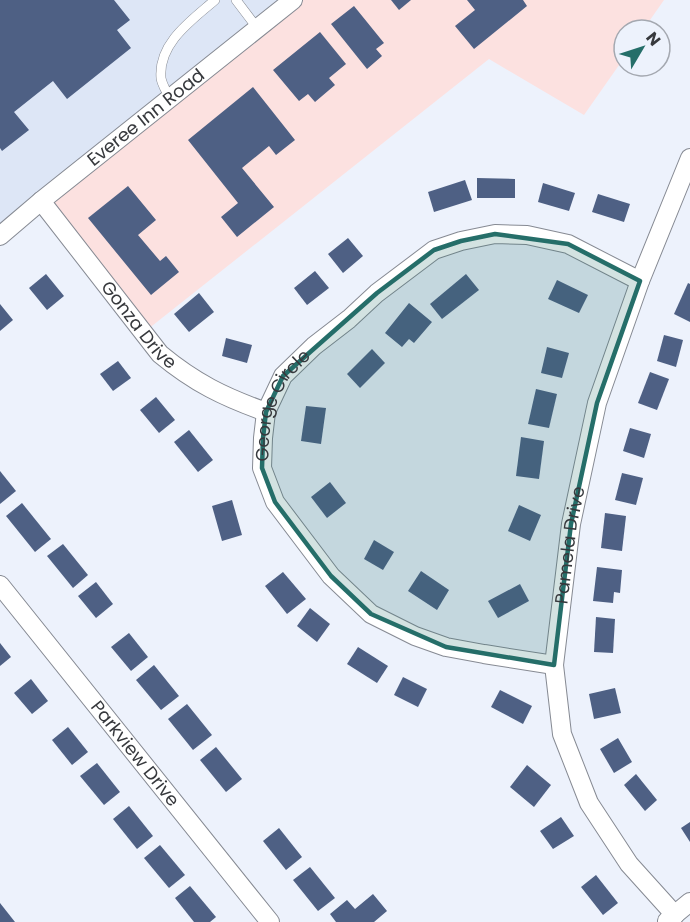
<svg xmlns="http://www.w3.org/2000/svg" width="690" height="922" viewBox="0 0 690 922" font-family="Poppins,sans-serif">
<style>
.commercial{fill:#fce1e0}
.built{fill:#dde6f6}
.building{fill:#4e6084}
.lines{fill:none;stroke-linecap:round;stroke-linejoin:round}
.service-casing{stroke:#868a93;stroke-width:10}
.minor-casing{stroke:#868a93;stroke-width:20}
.service{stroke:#fff;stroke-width:9}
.minor{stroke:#fff;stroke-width:18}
.marked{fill:#256e69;fill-opacity:0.2;stroke:#256e69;stroke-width:4.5;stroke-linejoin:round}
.labels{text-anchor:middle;stroke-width:6;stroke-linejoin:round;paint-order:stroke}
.street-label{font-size:18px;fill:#37393d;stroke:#edf2fc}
</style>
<rect width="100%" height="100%" fill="#edf2fc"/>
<polygon class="commercial" points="289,0 664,0 643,30 624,30 624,58 584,115 489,59 138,337 34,206"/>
<polygon class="built" points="0,0 279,0 0,233"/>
<g class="building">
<polygon points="0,0 114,0 130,20 117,30 131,48 67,99 53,81 14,112 29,130 2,151 0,148"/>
<polygon points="391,0 411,0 399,10"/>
<polygon points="467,0 523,0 527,6 474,49 455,26 475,10"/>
<polygon points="354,6 384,43 376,49 382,56 367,69 331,24"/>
<polygon points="320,32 346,64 329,78 335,85 315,102 308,94 299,101 273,70"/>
<polygon points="253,87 295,140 276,155 269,146 242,168 274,207 237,237 221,217 238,203 188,140"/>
<polygon points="477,178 515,179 515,198 477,198"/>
<polygon points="465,180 472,200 434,212 428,192"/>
<polygon points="543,183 575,193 569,211 538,202"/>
<polygon points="128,186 156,220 138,235 160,261 166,256 179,272 151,295 88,218"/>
<polygon points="598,194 630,204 624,222 592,212"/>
<polygon points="348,238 363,256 343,273 328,254"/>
<polygon points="315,271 329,288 307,305 294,288"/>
<polygon points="46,274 64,296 47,310 29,288"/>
<polygon points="466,274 479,290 442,319 430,304"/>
<polygon points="557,280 588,295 579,313 548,299"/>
<polygon points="688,283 690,284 690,322 674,314"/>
<polygon points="199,293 214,312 189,332 174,314"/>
<polygon points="409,303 432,322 414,343 409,339 402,347 385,333"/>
<polygon points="0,304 13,320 0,331"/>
<polygon points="664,335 683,340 676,367 657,361"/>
<polygon points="226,338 252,345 247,363 222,356"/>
<polygon points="547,347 569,353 562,378 541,373"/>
<polygon points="372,349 385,363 360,388 347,374"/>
<polygon points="118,361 131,378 113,391 100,374"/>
<polygon points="650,372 669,379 657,410 638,403"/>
<polygon points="536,389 557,394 549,428 528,424"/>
<polygon points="156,397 175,420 159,433 140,410"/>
<polygon points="306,406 326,408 321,444 301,441"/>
<polygon points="630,428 651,434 644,458 623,451"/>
<polygon points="189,430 213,460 198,472 174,442"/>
<polygon points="521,437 544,441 539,479 516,476"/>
<polygon points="0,471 16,491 0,504"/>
<polygon points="622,473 643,478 636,505 615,500"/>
<polygon points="330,482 346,503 327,518 311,497"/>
<polygon points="232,500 242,535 222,541 212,506"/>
<polygon points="22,503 51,539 35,552 6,516"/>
<polygon points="519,505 541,515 530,541 508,531"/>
<polygon points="605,513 626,516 622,551 601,548"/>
<polygon points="374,540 394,552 383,570 364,559"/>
<polygon points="63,544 88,575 73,588 47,556"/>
<polygon points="597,567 622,570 620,593 614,592 613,603 593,601"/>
<polygon points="421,571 449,590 437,610 408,591"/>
<polygon points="283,572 306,599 287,614 265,586"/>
<polygon points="96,582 113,604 96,618 78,596"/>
<polygon points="520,584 529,601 498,618 488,601"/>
<polygon points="310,608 330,624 317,642 297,626"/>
<polygon points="596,617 615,619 613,653 594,652"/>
<polygon points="129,633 148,657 131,671 111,647"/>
<polygon points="0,643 11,657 0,666"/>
<polygon points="358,647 388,666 377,683 347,664"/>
<polygon points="154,665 179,696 161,710 136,680"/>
<polygon points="403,677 427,689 418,707 394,695"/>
<polygon points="31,679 48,701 32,714 14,693"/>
<polygon points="615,688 621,713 594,719 589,694"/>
<polygon points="500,690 532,706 523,724 491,707"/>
<polygon points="187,704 212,735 193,750 168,719"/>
<polygon points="68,727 88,752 72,765 52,740"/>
<polygon points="618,738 632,762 614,773 600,749"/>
<polygon points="216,747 242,779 226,792 200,760"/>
<polygon points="97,763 120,792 104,805 80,776"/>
<polygon points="527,765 551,785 534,807 510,787"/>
<polygon points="636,774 657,800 645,811 624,785"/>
<polygon points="129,806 153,836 137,849 113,819"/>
<polygon points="561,817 574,836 553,849 540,831"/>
<polygon points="690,822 690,842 681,828"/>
<polygon points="279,828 302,857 286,870 263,841"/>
<polygon points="160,845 185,875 169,888 144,858"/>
<polygon points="310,867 335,898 318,911 293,880"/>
<polygon points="596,875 618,903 603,915 581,887"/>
<polygon points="190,886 216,917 210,922 194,922 175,898"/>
<polygon points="373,894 387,911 374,922 336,922 330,914 347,900 355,909"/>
<polygon points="0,903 15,922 0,922"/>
</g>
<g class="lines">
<g class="service-casing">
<g id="service">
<polyline points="236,0 258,29"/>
<path d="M170,99C167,92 162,85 161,78C158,43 192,20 215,0"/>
</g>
</g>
<g class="minor-casing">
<g id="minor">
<path id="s1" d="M41,201L160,354C195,383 224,397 266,412"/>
<path id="s2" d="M0,236L41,201L293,0"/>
<path id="s3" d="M0,585L270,922"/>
<path id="s4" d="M554,665L484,654L446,647L415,636L371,614L331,576L275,502L262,468L263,438L266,412L283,376L314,346L349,319L377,293L434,250L461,241L495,234L527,235L568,244L640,281"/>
<path id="s5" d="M675,915L629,864L589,803L562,734L554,665L571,524L597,403L640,281L690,158"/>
<polyline points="667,921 690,902"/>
</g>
</g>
<use href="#service" class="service"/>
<use href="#minor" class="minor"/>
</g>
<path class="marked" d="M495,234L568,244L640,281L597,403L571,524L554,665L446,647L371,614L331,576L275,502L262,468L263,438L266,412L283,376L377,293L434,250L461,241Z"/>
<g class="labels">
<g class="street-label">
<text dy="6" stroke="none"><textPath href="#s2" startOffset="188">Everee Inn Road</textPath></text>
<text dy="6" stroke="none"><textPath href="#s1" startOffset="158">Gonza Drive</textPath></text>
<text dy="6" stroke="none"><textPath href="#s4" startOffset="444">George Circle</textPath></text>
<text dy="6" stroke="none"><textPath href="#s5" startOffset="406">Pamela Drive</textPath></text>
<text dy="6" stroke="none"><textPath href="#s3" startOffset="216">Parkview Drive</textPath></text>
</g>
</g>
<g transform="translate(642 48) rotate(51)"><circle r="28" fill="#edf2fc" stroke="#a4a8b0" stroke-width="1.5"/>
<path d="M0-4.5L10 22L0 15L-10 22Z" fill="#256e69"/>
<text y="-9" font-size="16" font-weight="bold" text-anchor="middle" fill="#37393d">N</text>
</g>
</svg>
